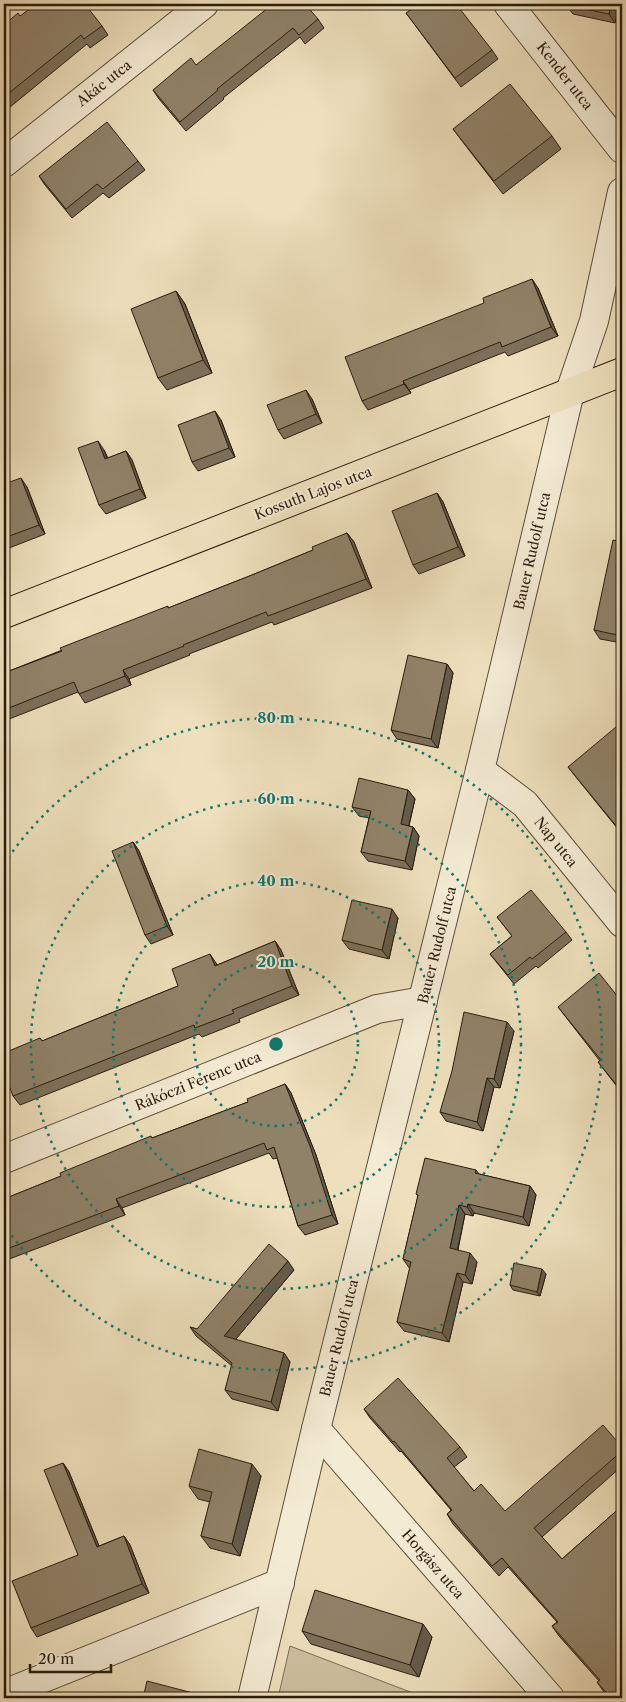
<svg xmlns="http://www.w3.org/2000/svg" width="626" height="1702" viewBox="0 0 626 1702" font-family="'Libre Caslon Text',serif">
<style>
.green{fill:#cdbf9f;stroke:#7c6e56}
.lines{fill:none;stroke-linecap:round;stroke-linejoin:round}
.minor-casing{stroke:#5b4d39;stroke-width:30}
.major-casing{stroke:#2a1c0d;stroke-width:30}
.minor{stroke:#f4ebd4;stroke-width:28}
.major{stroke:#eee0bd;stroke-width:28}
.wall{fill:#7c705a;stroke:#2a1c0d}
.shaded-wall{fill:#655b4a;stroke:#2a1c0d}
.building{fill:#908269;stroke:#2a1c0d}
.ring{fill:none;stroke:#0f766e;stroke-width:2.5;stroke-dasharray:2.5 5}
.labels{text-anchor:middle;stroke-width:4;stroke-linejoin:round;paint-order:stroke}
.street-label{font-size:14px;fill:#2a1c0d;stroke:#f4ebd4}
.centre{fill:#0f766e;stroke:#f4ebd4;stroke-width:2.5}
.ring-label{font-size:15px;text-anchor:middle;font-weight:bold;fill:#0f766e;stroke:#f4ebd4;stroke-width:4;stroke-linejoin:round;paint-order:stroke}
</style>
<rect width="100%" height="100%" fill="#eee0bd"/>
<filter id="stains"><feTurbulence type="fractalNoise" baseFrequency=".004" numOctaves="4"/><feColorMatrix values="0 0 0 0 .2 0 0 0 0 .09 0 0 0 0 .02 0 0 0 .5 -.17"/></filter>
<radialGradient id="worn" r=".72"><stop offset=".6" stop-color="#630" stop-opacity="0"/><stop offset="1" stop-color="#630" stop-opacity=".3"/></radialGradient>
<polygon class="green" points="290,1646 426,1698 278,1698"/>
<g class="lines">
<g class="minor-casing">
<g id="minor">
<polyline points="508,4 622,149"/>
<polyline points="4,163 204,4"/>
<polyline points="480,770 525,804 622,923"/>
<polyline points="4,1159 377,1009 423,1001"/>
<polyline points="316,1429 550,1698"/>
<polyline points="4,1694 280,1583"/>
<polyline points="252,1698 316,1429 480,770 570,392 594,321 622,192"/>
</g>
</g>
<g class="major-casing">
<polyline id="major" points="4,614 622,372"/>
</g>
<use href="#minor" class="minor"/>
<use href="#major" class="major"/>
</g>
<g class="wall">
<polygon points="566,4 619,4 615,23 573,14 566,5"/>
<polygon points="406,13 492,50 498,59 461,87"/>
<polygon points="20,16 102,26 108,35 90,48 87,44 4,112 4,25"/>
<polygon points="318,19 324,28 305,44 300,37 223,98 224,99 186,131 159,99 153,90 196,65"/>
<polygon points="453,129 552,136 561,149 503,194 462,141"/>
<polygon points="138,161 145,170 109,198 103,193 72,218 45,185 39,176"/>
<polygon points="538,288 558,336 508,356 505,352 409,390 411,393 368,410 362,401"/>
<polygon points="176,291 185,304 212,373 167,390 158,378"/>
<polygon points="312,399 322,423 284,439 278,430"/>
<polygon points="221,420 235,457 198,471 192,462"/>
<polygon points="104,450 108,458 126,451 132,460 146,498 106,514 99,505"/>
<polygon points="4,484 27,487 45,534 4,550"/>
<polygon points="437,493 443,502 465,556 419,574 413,565"/>
<polygon points="347,533 354,542 372,588 274,625 272,622 189,654 190,655 129,679 131,685 85,703 78,692 4,721 4,673 252,575 313,550"/>
<polygon points="622,542 622,643 600,639 594,630"/>
<polygon points="447,664 453,673 438,748 397,739 391,730"/>
<polygon points="622,735 622,834 575,776 568,767"/>
<polygon points="408,790 415,799 409,826 413,827 419,836 412,870 368,861 361,852 369,818 359,816 352,807"/>
<polygon points="133,842 139,851 173,935 151,944 145,935"/>
<polygon points="497,917 566,932 572,940 538,968 536,966 514,984 490,954 512,936"/>
<polygon points="398,918 389,959 349,949 342,940"/>
<polygon points="275,941 281,950 299,995 239,1019 240,1022 202,1037 199,1034 20,1105 13,1096 40,1038 42,1041 178,986 216,963 217,965"/>
<polygon points="622,1002 622,1093 598,1062 600,1061 558,1007"/>
<polygon points="514,1031 500,1088 494,1087 483,1131 446,1121 440,1112"/>
<polygon points="285,1084 291,1093 316,1155 338,1224 305,1235 298,1226 277,1158 273,1159 269,1153 122,1208 125,1215 4,1261 4,1199 61,1176 152,1138 248,1102"/>
<polygon points="476,1170 479,1174 530,1186 536,1195 529,1226 474,1213 473,1216 465,1214 458,1250 477,1262 472,1284 463,1282 449,1342 404,1331 397,1322 410,1269 403,1259 418,1196 416,1194"/>
<polygon points="294,1270 235,1340 284,1353 290,1362 278,1411 232,1399 225,1390 232,1366 196,1336 190,1327 197,1329"/>
<polygon points="546,1274 540,1296 513,1290 510,1285"/>
<polygon points="364,1409 460,1447 467,1457 454,1467 474,1491 505,1511 622,1447 622,1466 542,1537 562,1559 622,1506 622,1698 610,1698 604,1692 597,1682 599,1681 559,1636 552,1626 557,1622 508,1567 499,1576 453,1524 447,1514 451,1510 401,1451 400,1452 370,1418"/>
<polygon points="63,1463 69,1472 99,1546 124,1536 130,1545 149,1593 37,1637 31,1628 78,1555"/>
<polygon points="261,1476 240,1556 210,1548 201,1536 210,1502 198,1499 189,1486"/>
<polygon points="302,1631 432,1637 419,1677 311,1644"/>
</g>
<g class="shaded-wall">
<polygon points="611,4 619,4 615,23 609,14"/>
<polygon points="532,279 538,288 558,336 551,327"/>
<polygon points="176,291 185,304 212,373 203,360"/>
<polygon points="403,381 411,393 404,384"/>
<polygon points="306,390 312,399 322,423 316,414"/>
<polygon points="215,411 221,420 235,457 229,448"/>
<polygon points="98,441 104,450 111,468 105,459"/>
<polygon points="126,451 132,460 146,498 140,489"/>
<polygon points="21,478 27,487 45,534 39,525"/>
<polygon points="437,493 443,502 465,556 458,547"/>
<polygon points="347,533 354,542 372,588 366,579"/>
<polygon points="447,664 453,673 438,748 431,739"/>
<polygon points="123,670 129,679 131,685 125,676"/>
<polygon points="408,790 415,799 407,833 401,824"/>
<polygon points="413,827 419,836 412,870 405,861"/>
<polygon points="133,842 139,851 173,935 167,926"/>
<polygon points="392,909 398,918 389,959 382,950"/>
<polygon points="275,941 281,950 299,995 292,986"/>
<polygon points="210,954 216,963 221,975 215,966"/>
<polygon points="507,1022 514,1031 500,1088 494,1079"/>
<polygon points="487,1078 494,1087 483,1131 477,1122"/>
<polygon points="285,1084 291,1093 316,1155 338,1224 332,1215"/>
<polygon points="530,1186 536,1195 529,1226 523,1217"/>
<polygon points="116,1199 122,1208 125,1215 119,1206"/>
<polygon points="468,1204 474,1213 473,1216 467,1207"/>
<polygon points="459,1205 465,1214 456,1257 450,1248"/>
<polygon points="470,1253 477,1262 472,1284 465,1275"/>
<polygon points="288,1261 294,1270 230,1346 224,1336"/>
<polygon points="542,1269 546,1274 540,1296 537,1292"/>
<polygon points="457,1273 463,1282 449,1342 442,1333"/>
<polygon points="284,1353 290,1362 278,1411 271,1402"/>
<polygon points="63,1463 69,1472 103,1556 97,1547"/>
<polygon points="252,1464 261,1476 240,1556 232,1544"/>
<polygon points="124,1536 130,1545 149,1593 142,1584"/>
<polygon points="423,1624 432,1637 419,1677 410,1665"/>
<polygon points="193,1693 197,1698 192,1698"/>
</g>
<g class="building">
<polygon points="36,4 85,4 102,26 84,39 81,35 4,97 4,25 18,13 20,16"/>
<polygon points="273,4 305,4 318,19 299,35 293,28 217,89 218,90 180,122 153,90 191,58 196,65"/>
<polygon points="419,4 456,4 492,50 455,78 406,13"/>
<polygon points="566,4 611,4 609,14 566,5"/>
<polygon points="510,84 552,136 494,181 453,129"/>
<polygon points="107,122 138,161 103,189 97,184 66,209 39,176"/>
<polygon points="532,279 551,327 502,347 500,342 403,381 404,384 362,401 345,357 484,303 483,298"/>
<polygon points="176,291 203,360 158,378 131,309"/>
<polygon points="306,390 316,414 278,430 267,405"/>
<polygon points="215,411 229,448 192,462 178,425"/>
<polygon points="98,441 105,459 126,451 140,489 99,505 78,448"/>
<polygon points="21,478 39,525 4,538 4,484"/>
<polygon points="437,493 458,547 413,565 392,511"/>
<polygon points="347,533 366,579 268,616 266,612 183,645 184,646 123,670 125,676 79,694 74,682 4,710 4,673 62,651 60,648 168,606 168,608 252,575 313,550 312,547"/>
<polygon points="613,540 622,542 622,636 594,630"/>
<polygon points="408,655 447,664 431,739 391,730"/>
<polygon points="616,727 622,735 622,833 568,767"/>
<polygon points="359,778 408,790 401,824 413,827 405,861 361,852 371,811 352,807"/>
<polygon points="133,842 167,926 145,935 112,851"/>
<polygon points="531,890 566,932 532,959 530,957 508,975 490,954 512,936 497,917"/>
<polygon points="352,900 392,909 382,950 342,940"/>
<polygon points="275,941 292,986 232,1010 234,1013 195,1028 194,1025 13,1096 4,1072 4,1053 40,1038 42,1041 178,986 172,969 210,954 215,966"/>
<polygon points="599,973 622,1002 622,1087 620,1089 598,1062 601,1060 558,1007"/>
<polygon points="464,1012 507,1022 494,1079 487,1078 477,1122 440,1112 452,1071"/>
<polygon points="285,1084 310,1146 332,1215 298,1226 274,1147 267,1150 264,1143 116,1199 119,1206 4,1250 4,1199 61,1176 60,1173 151,1136 152,1138 248,1102 247,1099"/>
<polygon points="425,1158 476,1170 475,1173 530,1186 523,1217 468,1204 467,1207 459,1205 450,1248 470,1253 465,1275 457,1273 442,1333 397,1322 411,1262 403,1259 418,1195 416,1194"/>
<polygon points="269,1244 288,1261 224,1336 284,1353 271,1402 225,1390 232,1363 190,1327 197,1329"/>
<polygon points="514,1263 542,1269 537,1292 510,1285"/>
<polygon points="398,1378 460,1447 447,1458 474,1491 481,1484 505,1511 603,1425 622,1447 622,1451 534,1528 562,1559 622,1506 622,1541 621,1542 622,1543 622,1698 611,1698 597,1682 600,1680 552,1626 558,1622 502,1558 492,1566 447,1514 452,1510 394,1441 393,1442 364,1409"/>
<polygon points="199,1449 252,1464 232,1544 201,1536 212,1492 189,1486"/>
<polygon points="63,1463 97,1547 124,1536 142,1584 31,1628 12,1581 78,1555 44,1470"/>
<polygon points="315,1590 423,1624 410,1665 302,1631"/>
<polygon points="147,1681 193,1693 192,1698 143,1698"/>
</g>
<g class="ring">
<circle cx="276" cy="1044" r="82"/>
<circle cx="276" cy="1044" r="163"/>
<circle cx="276" cy="1044" r="245"/>
<path d="M4 864A326 326 0 1 1 4 1224"/>
</g>
<g class="labels">
<g class="street-label">
<text transform="translate(565 76) rotate(52)" y="5">Kender utca</text>
<text transform="translate(104 83) rotate(-38)" y="5">Akác utca</text>
<text transform="translate(313 493) rotate(-21)" y="5">Kossuth Lajos utca</text>
<text transform="translate(532 551) rotate(-77)" y="5">Bauer Rudolf utca</text>
<text transform="translate(556 842) rotate(51)" y="5">Nap utca</text>
<text transform="translate(437 945) rotate(-76)" y="5">Bauer Rudolf utca</text>
<text transform="translate(198 1081) rotate(-22)" y="5">Rákóczi Ferenc utca</text>
<text transform="translate(339 1338) rotate(-76)" y="5">Bauer Rudolf utca</text>
<text transform="translate(433 1564) rotate(49)" y="5">Horgász utca</text>
</g>
</g>
<circle cx="276" cy="1044" r="8" class="centre"/>
<g class="ring-label">
<text x="276" y="723">80 m</text>
<text x="276" y="804">60 m</text>
<text x="276" y="886">40 m</text>
<text x="276" y="967">20 m</text>
</g>
<rect width="626" height="1702" fill="none" stroke="#eee0bd" stroke-width="20"/>
<rect x="5" y="5" width="616" height="1692" fill="none" stroke="#2a1c0d" stroke-width="2.5"/>
<rect x="10" y="10" width="606" height="1682" fill="none" stroke="#2a1c0d"/>
<path d="M30 1664v8h81v-8" fill="none" stroke="#2a1c0d" stroke-width="2.5"/>
<text x="38" y="1664" font-size="15" fill="#2a1c0d" stroke="#f4ebd4" stroke-width="4" paint-order="stroke">20 m</text>
<rect width="100%" height="100%" filter="url(#stains)"/>
<rect width="100%" height="100%" fill="url(#worn)"/>
</svg>
